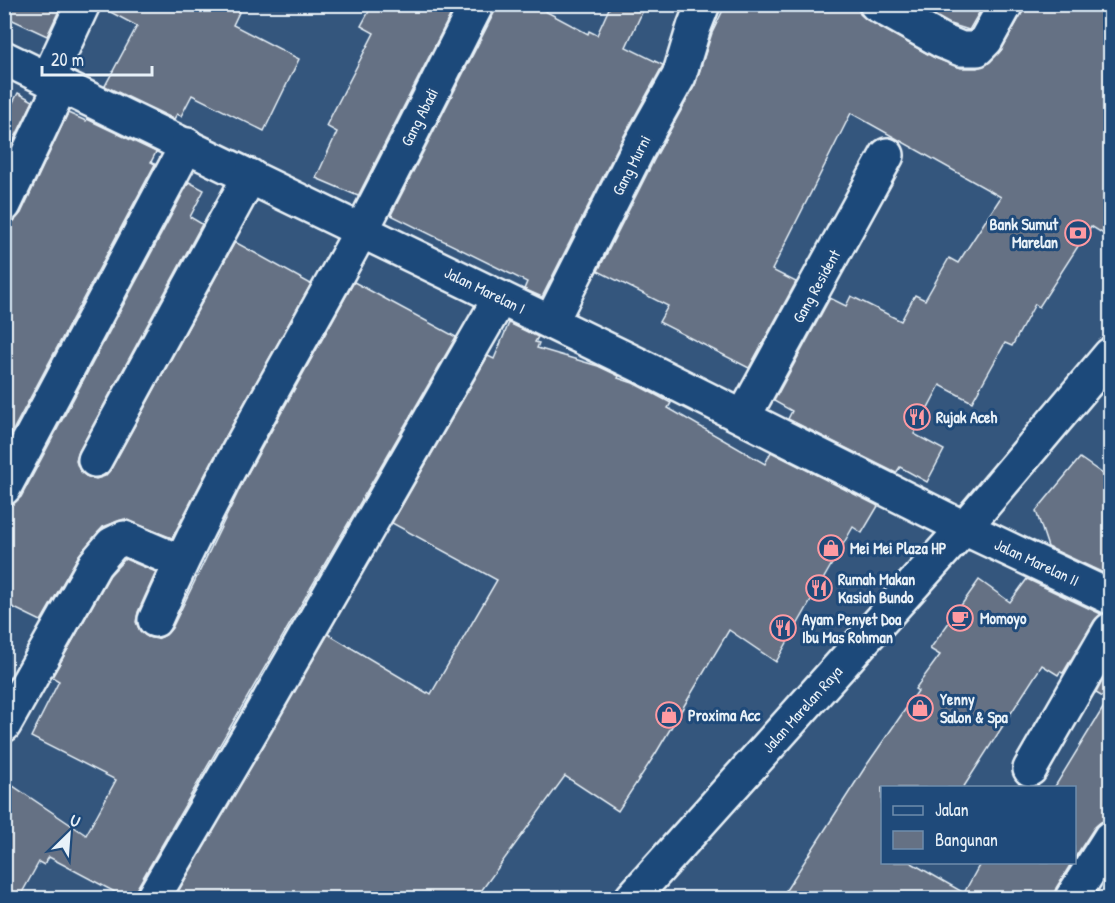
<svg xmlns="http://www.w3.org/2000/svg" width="1115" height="903" viewBox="0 0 1115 903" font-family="'Patrick Hand',sans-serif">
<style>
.building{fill:#657184;stroke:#e8f1f8;stroke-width:1.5}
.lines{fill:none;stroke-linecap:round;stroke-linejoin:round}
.minor-casing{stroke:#e8f1f8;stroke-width:38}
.primary-casing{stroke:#e8f1f8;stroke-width:38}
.minor{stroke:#1f4a7a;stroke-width:33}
.primary{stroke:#1f4a7a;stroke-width:33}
.labels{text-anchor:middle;stroke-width:6;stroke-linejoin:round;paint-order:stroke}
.street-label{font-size:16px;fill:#e8f1f8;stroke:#1f4a7a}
.poi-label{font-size:16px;font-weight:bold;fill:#e8f1f8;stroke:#1f4a7a;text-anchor:start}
</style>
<rect width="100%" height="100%" fill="#34567d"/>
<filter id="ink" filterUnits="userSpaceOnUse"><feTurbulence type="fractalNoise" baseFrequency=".0167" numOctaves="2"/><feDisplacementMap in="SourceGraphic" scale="12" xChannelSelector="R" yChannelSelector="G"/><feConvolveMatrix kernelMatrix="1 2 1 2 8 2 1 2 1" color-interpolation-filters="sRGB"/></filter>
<g filter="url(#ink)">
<g class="building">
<polygon points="4,4 62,4 47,36 4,16"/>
<polygon points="101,4 243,4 233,25 299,59 264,131 192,95 181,116 177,114 174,119 105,86 137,26 101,7"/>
<polygon points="373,4 456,4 358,196 316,178 337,132 326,126 374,33 361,26"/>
<polygon points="495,4 532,4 588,34 589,31 597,35 611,4 646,4 626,47 663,65 620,143 542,297 524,289 527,282 391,215 494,13"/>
<polygon points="726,4 857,4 860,14 867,20 933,57 961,68 977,68 990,62 1002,49 1022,13 1025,4 1110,4 1110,238 1091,226 1039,307 1035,304 1012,346 1005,343 972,402 940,385 914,434 944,450 927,482 900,467 896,473 788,419 792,411 774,401 830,298 846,306 851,296 901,321 915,295 925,300 949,258 958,263 1001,197 851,113 772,270 796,282 749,368 659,322 668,306 598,271 654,160 695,85 712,33"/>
<polygon points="915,4 984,4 969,30 950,24"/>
<polygon points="18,93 33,101 4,160 4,119"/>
<polygon points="68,113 86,121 87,119 156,152 151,162 155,164 4,447 4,224 14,221 21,213"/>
<polygon points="189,182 204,190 190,217 202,224 79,451 76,461 79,469 86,476 96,479 105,476 111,469 235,242 311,284 211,463 172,538 124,519 103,527 79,555 41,621 4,603 4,507 13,504 21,497"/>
<polygon points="354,282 456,337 137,888 134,898 126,898 49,857 44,865 39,862 19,898 4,898 4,780 86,835 116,780 31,737 59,681 52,677 110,575 125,559 156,572 138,612 136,622 140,631 148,637 157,639 166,635 172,628 244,480"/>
<polygon points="509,323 538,337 535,342 539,343 537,348 598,366 619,376 618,378 633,383 656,395 671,403 668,408 765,464 771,452 878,506 862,533 853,527 776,662 729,630 656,753 618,811 565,776 476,898 174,898 328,634 427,693 428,692 431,694 497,580 392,523 488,356 494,359"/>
<polygon points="1080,458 1110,479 1110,576 1048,547 1036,511"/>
<polygon points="1027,579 1101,614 1094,621 1063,673 1060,672 1058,675 1042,665 963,788 882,788 882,862 910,862 964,893 981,862 1072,862 1056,888 1053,898 781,898 866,766 918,691 915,689 940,655 930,649 979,580 1010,602"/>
<polygon points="1110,667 1110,816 1108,820 1101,822 1094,828 1074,859 1074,788 1054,788 1108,700 1096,693"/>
</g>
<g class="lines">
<g class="minor-casing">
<g id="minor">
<polyline points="876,4 942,41 961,49 977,49 986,40 1006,4"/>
<polyline points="4,58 639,365 964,528 1110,597"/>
<polyline points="48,79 83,4"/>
<polyline points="4,205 61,85"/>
<polyline points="551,322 637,151 679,76 694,27 703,4"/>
<polyline points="744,416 887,155"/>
<polyline points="95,460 250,176"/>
<polyline points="4,488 187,145"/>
<path d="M155,620C214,485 291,360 361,231C401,156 438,80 477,4"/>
<polyline points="4,725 95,564 112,544 124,538 180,562"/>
<polyline points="1030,769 1110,630"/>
<polyline points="153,898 253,728 500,298"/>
<polyline points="1072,898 1110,838"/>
</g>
</g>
<g class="primary-casing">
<polyline id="primary" points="632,898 964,528 1110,355"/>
</g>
<use href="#minor" class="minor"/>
<use href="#primary" class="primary"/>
</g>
</g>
<defs>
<g id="bank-ring" transform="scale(1.35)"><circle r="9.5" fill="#1f4a7a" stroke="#ff9aa2" stroke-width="1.5"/><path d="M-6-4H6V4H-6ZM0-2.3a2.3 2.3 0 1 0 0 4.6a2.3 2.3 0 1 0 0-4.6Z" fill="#ff9aa2"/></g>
<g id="restaurant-ring" transform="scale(1.35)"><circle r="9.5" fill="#1f4a7a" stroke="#ff9aa2" stroke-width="1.5"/><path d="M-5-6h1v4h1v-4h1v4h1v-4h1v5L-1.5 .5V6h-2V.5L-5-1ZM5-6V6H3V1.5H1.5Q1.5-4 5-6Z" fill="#ff9aa2"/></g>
<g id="shop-ring" transform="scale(1.35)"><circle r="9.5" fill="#1f4a7a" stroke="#ff9aa2" stroke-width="1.5"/><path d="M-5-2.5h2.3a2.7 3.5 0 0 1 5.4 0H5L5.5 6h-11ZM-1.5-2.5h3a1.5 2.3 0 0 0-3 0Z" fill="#ff9aa2"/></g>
<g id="cafe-ring" transform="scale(1.35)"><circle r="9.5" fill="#1f4a7a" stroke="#ff9aa2" stroke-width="1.5"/><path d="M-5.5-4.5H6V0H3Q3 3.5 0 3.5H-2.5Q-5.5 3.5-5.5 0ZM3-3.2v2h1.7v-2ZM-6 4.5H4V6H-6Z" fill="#ff9aa2"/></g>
</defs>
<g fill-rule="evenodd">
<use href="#bank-ring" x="1078" y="233"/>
<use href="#restaurant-ring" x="917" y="417"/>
<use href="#shop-ring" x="831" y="548"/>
<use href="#restaurant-ring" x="819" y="588"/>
<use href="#cafe-ring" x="960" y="618"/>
<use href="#restaurant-ring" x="783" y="628"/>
<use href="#shop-ring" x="920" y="708"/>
<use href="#shop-ring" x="669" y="715"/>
</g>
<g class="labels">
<g class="street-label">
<text transform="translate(419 117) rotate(-63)" y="6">Gang Abadi</text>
<text transform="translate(631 165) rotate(-63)" y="6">Gang Murni</text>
<text transform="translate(816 286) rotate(-61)" y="6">Gang Resident</text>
<text transform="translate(485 290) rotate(26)" y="6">Jalan Marelan I</text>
<text transform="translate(1037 562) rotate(25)" y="6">Jalan Marelan II</text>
<text transform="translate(802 709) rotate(-48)" y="6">Jalan Marelan Raya</text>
</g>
<g class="poi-label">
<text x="1058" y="230" text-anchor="end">Bank Sumut<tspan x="1058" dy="18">Marelan</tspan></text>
<text x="936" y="423">Rujak Aceh</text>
<text x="850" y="554">Mei Mei Plaza HP</text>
<text x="838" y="585">Rumah Makan<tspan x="838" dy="18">Kasiah Bundo</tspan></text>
<text x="980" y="624">Momoyo</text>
<text x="802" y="625">Ayam Penyet Doa<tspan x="802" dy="18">Ibu Mas Rohman</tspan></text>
<text x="940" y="705">Yenny<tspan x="940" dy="18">Salon &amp; Spa</tspan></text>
<text x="688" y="721">Proxima Acc</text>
</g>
</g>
<rect width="1115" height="903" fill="none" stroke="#1f4a7a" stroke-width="24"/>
<rect x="12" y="12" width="1091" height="879" fill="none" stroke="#e8f1f8" stroke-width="2" filter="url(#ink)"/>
<rect x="881" y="786" width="195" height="78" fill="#1f4a7a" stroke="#6f8dac" stroke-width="1.5"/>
<rect x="893" y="806" width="30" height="9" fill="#1f4a7a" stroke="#6f8dac" stroke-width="1.5"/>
<text x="935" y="816" font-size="18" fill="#e8f1f8">Jalan</text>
<rect x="893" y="831" width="30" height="18" fill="#657184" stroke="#6f8dac" stroke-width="1.5"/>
<text x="935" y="846" font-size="18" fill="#e8f1f8">Bangunan</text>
<g transform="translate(69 834) rotate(25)" stroke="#1f4a7a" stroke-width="4.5" paint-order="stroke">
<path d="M0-4.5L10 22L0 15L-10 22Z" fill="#e8f1f8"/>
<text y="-9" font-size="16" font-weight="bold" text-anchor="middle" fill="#e8f1f8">U</text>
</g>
<path d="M42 66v9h110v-9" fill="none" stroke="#e8f1f8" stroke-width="3"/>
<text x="51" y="66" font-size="18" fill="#e8f1f8" stroke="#1f4a7a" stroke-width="4.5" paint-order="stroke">20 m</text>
</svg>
